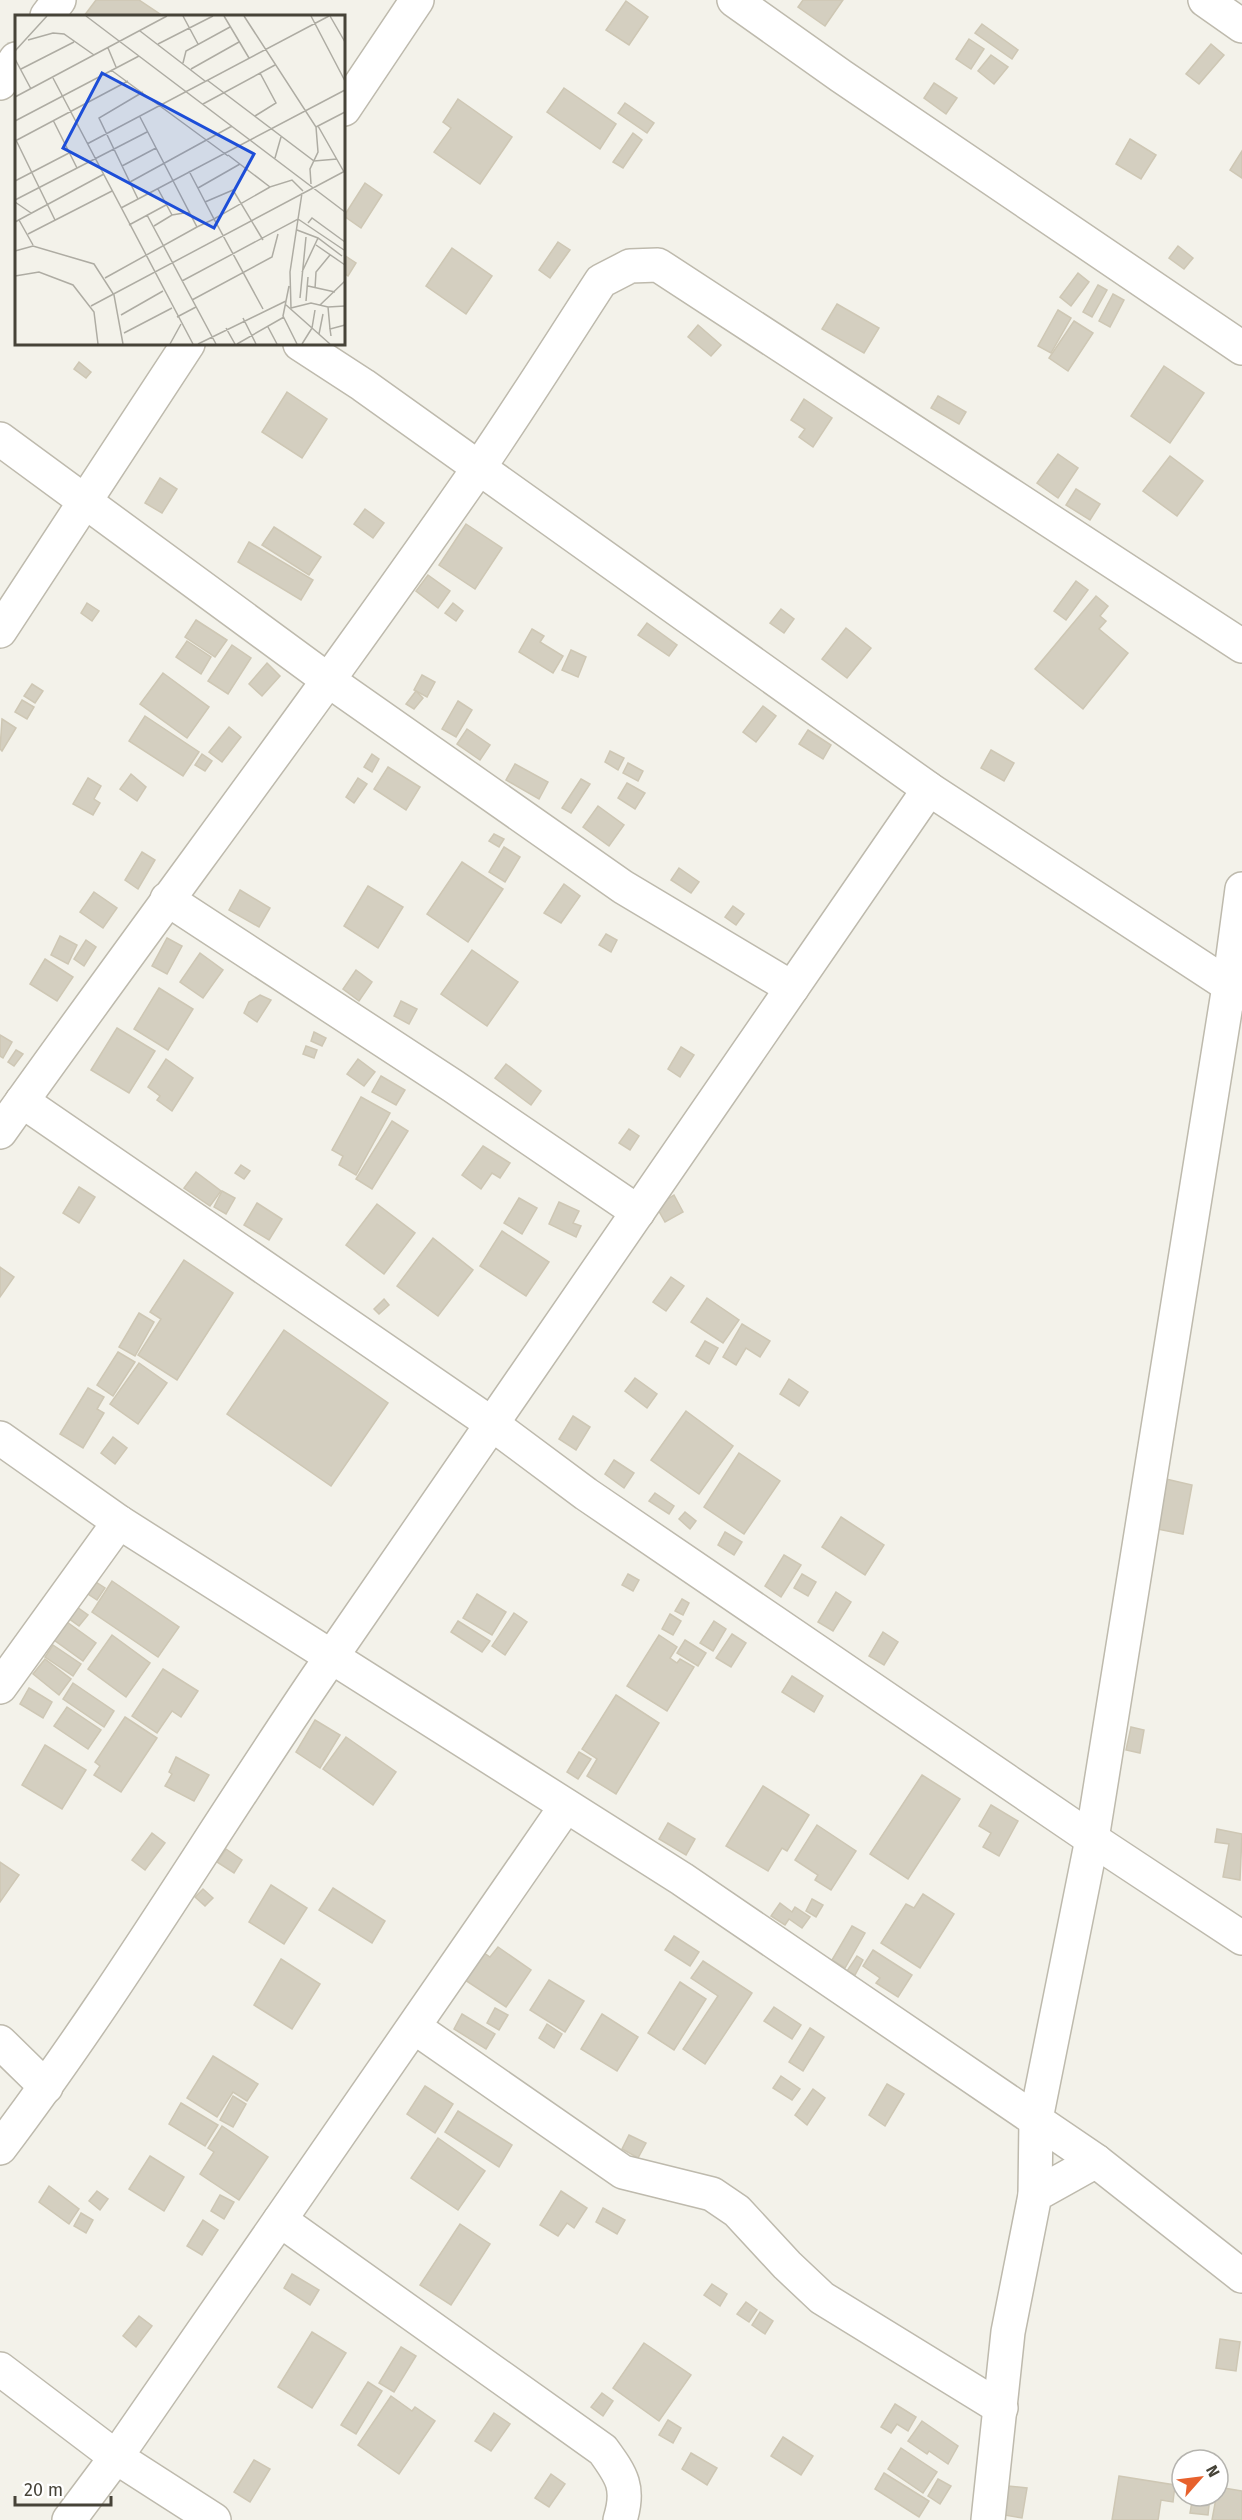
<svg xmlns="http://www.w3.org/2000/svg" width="1242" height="2520" viewBox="0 0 1242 2520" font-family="'Fira Sans',sans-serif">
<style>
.building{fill:#d4cfc0;stroke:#cec7b4;stroke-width:1.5}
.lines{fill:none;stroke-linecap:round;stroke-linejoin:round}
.street-casing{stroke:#bebaad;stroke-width:36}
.street{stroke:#fff;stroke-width:33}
.inset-road{fill:none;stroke:#aeaca3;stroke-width:1.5}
.view{fill:#1d4ed8;fill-opacity:0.15;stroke:#1d4ed8;stroke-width:3}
.inset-edge{fill:none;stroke:#464338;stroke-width:3}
</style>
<rect width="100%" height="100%" fill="#f3f2ea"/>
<g class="building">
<polygon points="96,0 139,0 163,16 84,16"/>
<polygon points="803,0 843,0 825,26 798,7"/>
<polygon points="626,1 648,17 629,45 606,30"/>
<polygon points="982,24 1018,50 1012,59 975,33"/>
<polygon points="969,39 984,49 971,69 956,59"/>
<polygon points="1211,44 1224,55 1199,84 1186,74"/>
<polygon points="991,55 1008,67 994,84 978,71"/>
<polygon points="934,83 957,98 946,114 924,98"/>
<polygon points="564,88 616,124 600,149 547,112"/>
<polygon points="458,99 512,137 480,184 434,152 451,128 443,122"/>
<polygon points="625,103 654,123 647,133 618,113"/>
<polygon points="633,133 642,140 623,168 613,162"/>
<polygon points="1130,139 1156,155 1141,179 1116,164"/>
<polygon points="1242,151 1242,178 1230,170"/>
<polygon points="365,183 382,195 361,228 344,216"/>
<polygon points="558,242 570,250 550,278 539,270"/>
<polygon points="1178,246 1193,258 1184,269 1169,258"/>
<polygon points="452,248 492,276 466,314 426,286"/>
<polygon points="344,255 356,263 348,276 344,273"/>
<polygon points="1078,273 1089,282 1071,306 1060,297"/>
<polygon points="1098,285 1107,290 1092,317 1083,312"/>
<polygon points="1113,294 1124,300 1110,327 1099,321"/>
<polygon points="837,304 879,328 864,353 822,329"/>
<polygon points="1058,310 1071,318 1051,353 1038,346"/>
<polygon points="1074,321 1093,333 1068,371 1049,358"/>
<polygon points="698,325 721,345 711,356 688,337"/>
<polygon points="79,362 91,372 86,378 74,369"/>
<polygon points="1164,366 1204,393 1170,443 1131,416"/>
<polygon points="287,392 327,419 302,458 262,432"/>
<polygon points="938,396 966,412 959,424 931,408"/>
<polygon points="804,399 832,418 813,447 799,437 805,429 791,420"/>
<polygon points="1058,454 1078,468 1058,498 1037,483"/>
<polygon points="1170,456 1203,481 1177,516 1143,491"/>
<polygon points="160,478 177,489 162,513 145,503"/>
<polygon points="1076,489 1100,504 1090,520 1066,505"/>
<polygon points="365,509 384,523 373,538 354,524"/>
<polygon points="466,524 502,548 475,589 439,565"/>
<polygon points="274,527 321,557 309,575 262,545"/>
<polygon points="249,542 313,580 301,600 238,562"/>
<polygon points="428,575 450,591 438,608 416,591"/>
<polygon points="1076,581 1088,590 1066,620 1054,611"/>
<polygon points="1096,596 1108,606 1100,616 1106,621 1099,629 1128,653 1083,709 1035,669"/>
<polygon points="87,603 99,611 92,621 81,613"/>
<polygon points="453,603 463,611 456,621 445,613"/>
<polygon points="781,609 794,619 784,633 770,623"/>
<polygon points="196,620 227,640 215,657 185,637"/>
<polygon points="647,623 677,645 669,656 638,635"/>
<polygon points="846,628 871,648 847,678 822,659"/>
<polygon points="532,629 544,636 540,642 563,656 553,673 519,652"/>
<polygon points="187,641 211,657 201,674 176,657"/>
<polygon points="232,645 251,658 228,694 208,681"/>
<polygon points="571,650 586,657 578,677 562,670"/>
<polygon points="267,663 280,676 262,696 249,684"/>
<polygon points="163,673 209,707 187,738 140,704"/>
<polygon points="422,675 435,682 427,697 414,690"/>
<polygon points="32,684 43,691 35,703 24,696"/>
<polygon points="416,691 423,698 414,709 406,704"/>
<polygon points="22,700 34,707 27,719 15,712"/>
<polygon points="458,701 472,710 456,737 442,729"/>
<polygon points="763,706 776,716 756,742 743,732"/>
<polygon points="145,716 199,752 183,776 129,741"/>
<polygon points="2,719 16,728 2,751 0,749"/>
<polygon points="229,727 241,737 222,762 209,752"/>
<polygon points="467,729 490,745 480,760 457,744"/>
<polygon points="808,730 831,745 823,759 799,744"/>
<polygon points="991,750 1014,763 1004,781 981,768"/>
<polygon points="610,751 624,758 618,770 605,762"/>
<polygon points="202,754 212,761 205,771 195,765"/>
<polygon points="372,754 379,759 372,772 364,767"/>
<polygon points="628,763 643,771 638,781 623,773"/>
<polygon points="515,764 548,782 539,799 506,780"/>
<polygon points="388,767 420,787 406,810 374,789"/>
<polygon points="131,774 146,787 137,801 120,789"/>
<polygon points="88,778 101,786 94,799 100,803 93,815 73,804"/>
<polygon points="358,778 367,784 354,803 346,797"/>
<polygon points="581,779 590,784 571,813 562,808"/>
<polygon points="627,783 645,793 635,809 618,798"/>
<polygon points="598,806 624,825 609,846 583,827"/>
<polygon points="494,834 504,839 499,847 489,841"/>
<polygon points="504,847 520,857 505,882 489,872"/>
<polygon points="142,852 155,860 138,889 125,880"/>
<polygon points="462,862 503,889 468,942 427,914"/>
<polygon points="679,868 699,882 691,893 671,880"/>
<polygon points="564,884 580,896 561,923 544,913"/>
<polygon points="368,886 403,907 378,948 344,926"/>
<polygon points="240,890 270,908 259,927 229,910"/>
<polygon points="94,892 117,908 103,928 80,912"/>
<polygon points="733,906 744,914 736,925 725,917"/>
<polygon points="606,934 617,940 611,952 599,945"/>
<polygon points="60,936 77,945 68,964 51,955"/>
<polygon points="167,938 182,946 167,974 152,966"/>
<polygon points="86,940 96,947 84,966 74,959"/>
<polygon points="472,950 518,982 487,1026 441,994"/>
<polygon points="200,953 223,970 203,998 180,982"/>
<polygon points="45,959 73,977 57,1001 30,984"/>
<polygon points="356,970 372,982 359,1001 343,989"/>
<polygon points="159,988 193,1009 168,1050 134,1029"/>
<polygon points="260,995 271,1000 257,1022 244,1013 249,1002"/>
<polygon points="401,1001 417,1009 409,1024 394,1016"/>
<polygon points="117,1028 155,1051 129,1093 91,1070"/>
<polygon points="314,1032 326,1038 322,1046 311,1041"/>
<polygon points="0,1035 12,1042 3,1058 0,1056"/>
<polygon points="306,1046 317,1050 314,1058 303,1054"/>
<polygon points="681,1047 694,1055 680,1077 668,1069"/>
<polygon points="16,1050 23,1054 14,1066 8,1062"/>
<polygon points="166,1059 193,1078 172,1111 157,1100 160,1096 148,1087"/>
<polygon points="358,1059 375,1072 364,1086 347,1074"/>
<polygon points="506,1064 541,1091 531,1105 495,1078"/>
<polygon points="381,1076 405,1090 396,1105 372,1092"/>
<polygon points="361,1097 390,1113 356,1175 339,1165 343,1156 332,1150"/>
<polygon points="392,1121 408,1131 372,1189 356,1179"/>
<polygon points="629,1129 639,1136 630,1150 619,1143"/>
<polygon points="483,1146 510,1163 500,1178 492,1173 481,1189 462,1175"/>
<polygon points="241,1165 250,1171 244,1179 235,1173"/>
<polygon points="196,1172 221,1191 210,1206 184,1188"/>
<polygon points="79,1187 95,1197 79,1223 63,1213"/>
<polygon points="222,1191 235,1198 226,1214 214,1207"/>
<polygon points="674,1195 683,1212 665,1222 656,1206"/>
<polygon points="519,1198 537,1208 522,1234 504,1223"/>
<polygon points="559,1202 579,1211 573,1223 581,1226 576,1237 549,1224"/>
<polygon points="257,1203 282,1219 269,1240 244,1225"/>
<polygon points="377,1204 415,1233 384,1274 346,1245"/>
<polygon points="502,1231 549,1262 526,1296 480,1266"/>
<polygon points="433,1238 473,1270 438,1316 397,1286"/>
<polygon points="184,1260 233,1293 177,1380 138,1355 161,1319 150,1312"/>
<polygon points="0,1267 14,1277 0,1297"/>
<polygon points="671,1277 684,1286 666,1311 653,1302"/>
<polygon points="707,1298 739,1320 723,1343 691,1322"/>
<polygon points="384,1299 389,1305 379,1314 374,1309"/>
<polygon points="139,1313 154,1322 135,1356 119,1347"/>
<polygon points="742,1324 770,1341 760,1357 746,1348 736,1365 723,1357"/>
<polygon points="284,1330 388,1403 331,1486 227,1414"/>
<polygon points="705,1341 718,1348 709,1364 696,1356"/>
<polygon points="118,1352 135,1362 113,1396 97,1385"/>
<polygon points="139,1363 167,1383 138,1424 110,1404"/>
<polygon points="635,1378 657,1394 647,1408 625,1391"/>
<polygon points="789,1379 808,1392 799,1406 780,1394"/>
<polygon points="88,1388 104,1397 97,1409 104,1413 83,1448 60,1434"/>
<polygon points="686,1411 733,1446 699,1494 651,1460"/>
<polygon points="573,1416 590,1427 576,1450 559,1439"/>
<polygon points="113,1437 127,1448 115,1464 101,1453"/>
<polygon points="739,1453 780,1481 744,1534 704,1507"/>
<polygon points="614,1460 634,1473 624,1488 605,1474"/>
<polygon points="1166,1479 1192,1485 1183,1534 1157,1529"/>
<polygon points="655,1493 674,1506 669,1514 649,1501"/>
<polygon points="685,1512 696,1521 690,1529 679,1519"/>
<polygon points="841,1517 884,1545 865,1575 822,1547"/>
<polygon points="725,1532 742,1542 734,1555 718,1545"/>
<polygon points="784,1555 801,1565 781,1597 765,1586"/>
<polygon points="628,1574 639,1580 633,1591 622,1585"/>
<polygon points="802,1574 816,1582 808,1596 794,1588"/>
<polygon points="112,1581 179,1627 158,1657 92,1612"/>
<polygon points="96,1582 105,1588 97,1600 88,1594"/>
<polygon points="836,1592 851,1602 833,1631 818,1622"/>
<polygon points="477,1594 506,1612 492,1635 463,1618"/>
<polygon points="682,1599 689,1603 683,1615 675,1611"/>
<polygon points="77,1607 88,1615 79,1626 68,1618"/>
<polygon points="514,1613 527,1622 505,1655 492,1646"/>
<polygon points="670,1614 681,1621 673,1635 662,1629"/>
<polygon points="458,1621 490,1641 482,1652 451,1632"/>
<polygon points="714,1621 726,1629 713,1651 700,1643"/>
<polygon points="67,1622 96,1643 83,1661 54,1640"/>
<polygon points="883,1632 898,1642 884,1665 869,1656"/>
<polygon points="732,1634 746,1643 731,1667 716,1658"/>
<polygon points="112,1635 150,1663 126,1697 88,1669"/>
<polygon points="659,1635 677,1647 670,1658 677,1663 680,1659 694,1667 667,1711 627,1686"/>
<polygon points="685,1640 706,1653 698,1666 677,1653"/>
<polygon points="53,1645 81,1664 73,1676 45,1657"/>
<polygon points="45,1659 71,1679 59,1695 33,1674"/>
<polygon points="163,1669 198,1691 181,1717 172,1711 157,1733 132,1716"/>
<polygon points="792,1676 823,1696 814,1712 782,1692"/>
<polygon points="73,1683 114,1711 104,1727 63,1699"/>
<polygon points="29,1688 52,1702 43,1718 20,1704"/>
<polygon points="616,1695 659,1723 616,1794 587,1776 597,1759 582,1749"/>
<polygon points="67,1707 101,1730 88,1749 54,1726"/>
<polygon points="125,1717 157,1738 121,1792 94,1775 100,1766 95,1762"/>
<polygon points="315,1720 340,1735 320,1768 296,1752"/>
<polygon points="1131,1727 1144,1730 1140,1753 1126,1750"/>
<polygon points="346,1737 396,1772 373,1805 323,1769"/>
<polygon points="45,1745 86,1770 62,1809 22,1785"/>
<polygon points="579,1752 591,1759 578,1779 567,1772"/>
<polygon points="176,1757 209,1775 194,1801 165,1786 172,1774 169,1772"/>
<polygon points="922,1775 960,1799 908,1879 870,1854"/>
<polygon points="763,1786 809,1815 787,1851 782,1848 768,1871 726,1846"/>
<polygon points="991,1805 1018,1821 999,1856 983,1847 991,1833 979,1826"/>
<polygon points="668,1823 695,1839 686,1855 659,1839"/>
<polygon points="817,1825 856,1851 831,1890 815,1880 818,1875 795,1860"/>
<polygon points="1217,1829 1242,1834 1240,1880 1223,1877 1229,1844 1215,1842"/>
<polygon points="152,1833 165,1843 145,1870 132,1860"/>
<polygon points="226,1849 242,1860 234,1873 217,1862"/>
<polygon points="0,1862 19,1875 0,1902"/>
<polygon points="271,1885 307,1908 284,1944 249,1922"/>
<polygon points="333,1888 385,1921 372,1943 319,1910"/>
<polygon points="203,1889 213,1898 205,1906 195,1897"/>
<polygon points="923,1894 954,1914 920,1968 881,1943 906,1904 914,1908"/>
<polygon points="812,1899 823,1905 816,1917 806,1911"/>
<polygon points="780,1903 792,1912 795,1907 810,1917 802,1928 789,1919 785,1925 771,1916"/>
<polygon points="852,1926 865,1933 845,1968 832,1960"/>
<polygon points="674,1936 699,1952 690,1966 665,1950"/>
<polygon points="498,1947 531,1970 506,2007 465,1980 484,1953 490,1957"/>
<polygon points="873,1950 912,1975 898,1997 876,1983 880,1978 863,1966"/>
<polygon points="857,1956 863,1960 855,1975 847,1971"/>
<polygon points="281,1959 320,1984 292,2029 254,2005"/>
<polygon points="703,1961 752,1993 705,2064 683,2049 718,1996 691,1978"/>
<polygon points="549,1980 584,2001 565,2032 530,2010"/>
<polygon points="680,1982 706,1999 674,2050 648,2033"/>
<polygon points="774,2007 801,2025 792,2039 764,2021"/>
<polygon points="495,2008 508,2015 499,2030 487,2023"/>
<polygon points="462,2014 495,2034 486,2049 454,2029"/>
<polygon points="602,2014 638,2037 617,2071 581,2049"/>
<polygon points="547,2024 562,2034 554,2048 539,2038"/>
<polygon points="810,2028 824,2037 803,2071 789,2062"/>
<polygon points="213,2056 258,2084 247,2101 233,2092 217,2117 187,2098"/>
<polygon points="781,2076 800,2089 792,2100 773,2088"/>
<polygon points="887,2084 904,2094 885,2126 869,2115"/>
<polygon points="425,2086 453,2104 435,2133 407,2114"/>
<polygon points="813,2089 825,2098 807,2125 795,2115"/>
<polygon points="233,2096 246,2104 233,2127 220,2120"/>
<polygon points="181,2103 218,2125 205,2146 169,2124"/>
<polygon points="458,2111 512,2145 499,2167 445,2132"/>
<polygon points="222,2126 268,2157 239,2200 200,2174 214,2152 208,2148"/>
<polygon points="629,2135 646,2143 638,2158 622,2149"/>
<polygon points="438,2138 485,2171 458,2210 411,2178"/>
<polygon points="150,2156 184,2177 164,2211 129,2189"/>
<polygon points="49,2186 79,2209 69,2224 39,2202"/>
<polygon points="97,2191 108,2199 100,2210 89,2201"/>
<polygon points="561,2191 587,2208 574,2228 567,2223 558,2236 540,2225"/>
<polygon points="220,2195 234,2202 224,2219 211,2211"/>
<polygon points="603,2208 625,2220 617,2234 596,2222"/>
<polygon points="81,2213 93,2220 86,2233 74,2226"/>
<polygon points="203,2220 218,2230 202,2255 187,2246"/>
<polygon points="460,2224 490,2244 451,2305 420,2285"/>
<polygon points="292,2274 319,2290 310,2305 284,2288"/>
<polygon points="712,2284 727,2294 720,2306 704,2295"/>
<polygon points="746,2302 757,2310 749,2322 737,2314"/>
<polygon points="760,2312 773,2321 765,2334 752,2325"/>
<polygon points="139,2316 152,2326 136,2347 123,2336"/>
<polygon points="312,2332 346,2353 312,2408 278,2387"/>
<polygon points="1220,2339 1240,2342 1236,2371 1216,2368"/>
<polygon points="644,2343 691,2375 659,2421 613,2388"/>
<polygon points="401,2347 416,2356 394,2392 379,2383"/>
<polygon points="368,2382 382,2391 356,2434 341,2425"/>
<polygon points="602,2393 613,2401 603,2416 591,2407"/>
<polygon points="391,2396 412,2411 415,2407 435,2421 399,2474 358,2445"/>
<polygon points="895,2404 916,2417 908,2431 897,2424 891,2433 881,2427"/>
<polygon points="494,2413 510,2424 491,2451 475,2441"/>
<polygon points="668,2420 681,2428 673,2443 659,2435"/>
<polygon points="922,2421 958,2446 948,2464 929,2451 927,2454 908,2441"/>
<polygon points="783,2437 813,2456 801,2475 771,2456"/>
<polygon points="901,2448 937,2472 923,2493 888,2469"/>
<polygon points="691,2453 717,2468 707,2485 682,2469"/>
<polygon points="254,2460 270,2469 250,2502 234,2492"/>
<polygon points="884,2473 929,2501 919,2517 875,2489"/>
<polygon points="551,2474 565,2484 549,2507 535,2498"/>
<polygon points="1119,2476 1175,2485 1173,2502 1161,2500 1158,2520 1112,2520"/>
<polygon points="938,2479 951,2486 940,2504 928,2496"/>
<polygon points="1008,2486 1027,2488 1022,2518 1004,2515"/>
<polygon points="1218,2487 1242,2491 1242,2520 1212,2520"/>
<polygon points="1193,2496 1210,2496 1208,2515 1190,2513"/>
</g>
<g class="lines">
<g class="street-casing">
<g id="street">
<polyline points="734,0 841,76 1242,348"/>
<polyline points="1205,0 1242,26"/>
<polyline points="47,16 59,0"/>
<polyline points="0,83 16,59"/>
<polyline points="344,109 417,0"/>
<polyline points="300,344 363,385 929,789 1242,994"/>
<polyline points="0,439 328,680 623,887 792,988"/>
<polyline points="0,631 188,344"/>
<polyline points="167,899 453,1086 638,1212"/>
<polyline points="22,1101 492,1424 586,1494 1092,1839 1242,1938"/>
<path d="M0,1132C158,910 323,693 478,469C520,408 560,344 601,281L630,266L658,265L1242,646"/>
<polyline points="0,1438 119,1522 682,1879 1096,2161 1242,2276"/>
<polyline points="0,1687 119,1522"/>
<polyline points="414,2027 623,2172 712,2194 737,2211 787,2265 822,2298 1001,2408"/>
<polyline points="0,2042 46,2087"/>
<path d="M0,2148C115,1996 212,1832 319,1675C521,1379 725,1084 929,789"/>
<polyline points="1035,2195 1036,2119 1092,1839 1229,986 1242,889"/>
<path d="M280,2220L603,2450C622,2476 630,2488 620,2520"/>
<polyline points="0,2369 116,2457 69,2520"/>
<polyline points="214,2520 116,2457 566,1806"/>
<polyline points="988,2520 1008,2332 1035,2195 1096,2161"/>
</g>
</g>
<use href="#street" class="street"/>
</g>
<g transform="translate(15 15)">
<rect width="330" height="330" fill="#f3f2ea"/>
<path class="inset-road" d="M71,1L330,197M168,1L183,29M209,1L234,43M229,1L301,112L303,137L295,154L296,169M296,1L330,66M315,1L330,27M125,16L190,66M13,25L38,18L49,19L79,40M143,29L198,1M93,33L101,52M0,36L32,1M0,44L16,74M168,48L171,36L215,12M6,54L59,27M176,54L224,27M96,55L213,141M38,63L178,329M192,65L299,146L322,144M0,82L152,1M188,89L260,50M240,101L261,88L245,58M125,102L182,212L199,204L248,294M38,105L62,153M0,106L124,41M303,111L329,157M301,112L330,97M0,123L40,205M2,125L113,66M72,129L314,1M213,140L255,172L277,165L288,176M260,143L266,122M107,151L141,133M174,156L199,204L255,172M0,166L54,138M115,167L217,111M183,173L225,149M143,174L157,200M123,184L84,103L128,77M0,185L132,117M0,187L16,198M190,187L218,175L248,225M106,193L330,75M132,200L201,329M4,205L18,230M0,207L89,159M293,208L297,203L330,227M114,210L151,190M139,211L157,200L175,197M282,215L303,223L327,241M13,219L97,176M301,230L330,250M0,236L18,231L79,249L99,280L108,329M287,257L303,223M0,261L24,257L58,270L79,297L83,329M90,263L182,212M167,266L283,204L329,235M274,271L268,301L282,329M293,271L320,277M300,274L301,257L315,240M285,283L291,222M177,285L257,242L263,219M291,286L293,262M270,289L315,329M305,290L330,266M76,291L330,156M313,292L315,314M276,293L275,257L287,178M276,293L296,288L313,292L330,291M106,300L148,276M162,302L181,292M228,303L241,329M253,312L262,329M211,313L220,329M297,313L300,295M109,318L157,293M304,319L308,299M316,321L315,314L330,310M155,329L166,309M183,329L271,286M222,329L269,302M287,329L297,313"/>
<path class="view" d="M87,58L239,139L199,213L48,133Z"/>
<rect width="330" height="330" class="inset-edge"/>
</g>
<g transform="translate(1200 2478) rotate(62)"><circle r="28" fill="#ffffff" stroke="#b5b4af" stroke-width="1.5"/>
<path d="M0-4.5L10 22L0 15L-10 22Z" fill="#e7612d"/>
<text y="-9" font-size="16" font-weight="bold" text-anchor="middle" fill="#464338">N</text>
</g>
<path d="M15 2496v9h96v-9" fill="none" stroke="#464338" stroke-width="3"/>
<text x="24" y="2496" font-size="18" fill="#464338" stroke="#ffffff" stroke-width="4.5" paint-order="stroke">20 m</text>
</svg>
